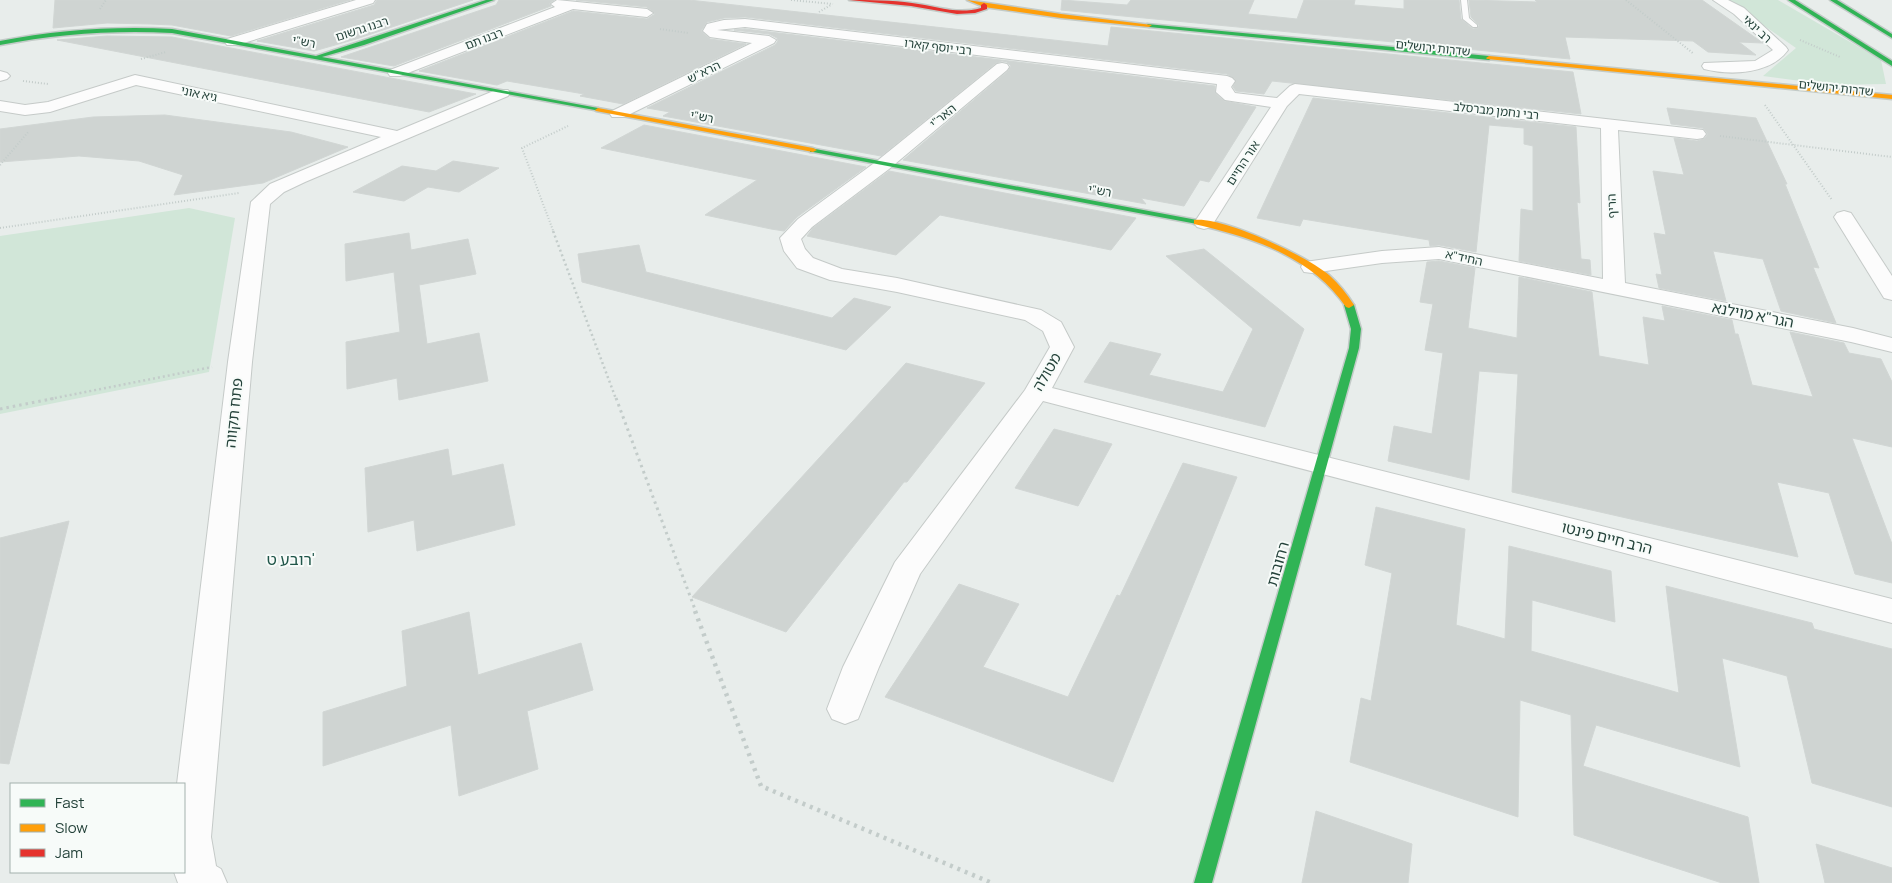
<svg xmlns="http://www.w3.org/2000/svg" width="1892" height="883" viewBox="0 0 1892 883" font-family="Manrope,'Noto Sans Hebrew',sans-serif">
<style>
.green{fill:#d1e6d8}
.building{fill:#cfd4d2;stroke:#d1d6d4}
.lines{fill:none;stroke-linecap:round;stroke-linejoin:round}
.lane-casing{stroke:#c5cac8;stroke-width:2}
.street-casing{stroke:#c5cac8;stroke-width:2}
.fast-casing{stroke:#c3cbc8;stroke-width:3}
.slow-casing{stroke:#c3cbc8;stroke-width:3}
.jam-casing{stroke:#c3cbc8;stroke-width:3}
.path-far3{stroke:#c3ccca;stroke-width:2;stroke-dasharray:1 2;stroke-linecap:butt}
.path-far2{stroke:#c3ccca;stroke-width:2.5;stroke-dasharray:2 3;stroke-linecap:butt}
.path-far1{stroke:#c3ccca;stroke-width:3;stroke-dasharray:2.5 4;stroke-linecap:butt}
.path{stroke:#c3ccca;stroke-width:4.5;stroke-dasharray:3 5;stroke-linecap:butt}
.lane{fill:#fcfcfc;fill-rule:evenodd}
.street{fill:#fcfcfc;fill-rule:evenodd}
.fast{fill:#30b455;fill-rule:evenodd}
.slow{fill:#ff9f0a;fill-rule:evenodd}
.jam{fill:#e5322d;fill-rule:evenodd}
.labels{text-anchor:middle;stroke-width:4;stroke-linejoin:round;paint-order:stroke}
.far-street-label{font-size:12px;fill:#24423a;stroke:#f7fbf9}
.street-label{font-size:15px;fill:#24423a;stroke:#f7fbf9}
.neighbourhood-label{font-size:16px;fill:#1f5548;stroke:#f7fbf9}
</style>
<rect width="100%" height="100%" fill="#e8edeb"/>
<g class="green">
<polygon points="1727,0 1778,0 1881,60 1886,84 1831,85 1763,76 1796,48"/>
<polygon points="189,208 235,218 209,372 0,414 0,236"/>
</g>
<g class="building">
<polygon points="55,0 350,0 231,36 172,25 151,24 107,23 53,28"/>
<polygon points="377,0 473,0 356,39 314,51 257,41 374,5"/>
<polygon points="499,0 554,0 549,4 551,6 394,66 341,57 496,5"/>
<polygon points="576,0 689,0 1108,46 1111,27 1573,72 1581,114 1272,81 1264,94 1236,91 1233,87 1236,80 1227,74 745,17 724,18 707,22 701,31 710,39 746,44 623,104 580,96 584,94 507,81 497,85 419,71 573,11 647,19 655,14 647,7"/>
<polygon points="1062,0 1127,5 1131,0 1254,0 1248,14 1297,19 1304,0 1355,0 1354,5 1404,9 1404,0 1459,0 1461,19 1473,29 1478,28 1479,25 1471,17 1469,0 1537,2 1535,0 1702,0 1763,43 1739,42 1756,55 1708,52 1693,41 1565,37 1570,59 1061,10"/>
<polygon points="745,29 1215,86 1215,93 1224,101 1256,107 1209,182 1200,180 1184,206 1141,198 1146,204 903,160 1008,71 1011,66 1007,62 1002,61 996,63 881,156 663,116 670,112 647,108 775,45 778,41 777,38 769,34 734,30"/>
<polygon points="107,36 172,37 476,94 429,112 57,40"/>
<polygon points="1313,98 1576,127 1580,203 1577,202 1581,259 1590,260 1591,275 1519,261 1521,209 1533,211 1533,146 1524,144 1524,128 1489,125 1476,252 1439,245 1430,246 1429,240 1303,219 1300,226 1257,218"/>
<polygon points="1667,108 1756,118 1787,184 1785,184 1819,268 1813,267 1836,323 1781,311 1763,259 1713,251 1726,301 1659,288 1656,274 1662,275 1654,233 1666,235 1653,171 1684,175 1674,138 1697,141 1704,139 1708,134 1703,128 1671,124"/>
<polygon points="165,115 291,132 348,147 263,183 174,195 183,175 139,161 79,156 0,162 0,129 93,117"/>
<polygon points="644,125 866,167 797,217 784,231 771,229 705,215 757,180 601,148"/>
<polygon points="453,161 499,168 459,192 428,187 404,201 353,192 402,166 436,171"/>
<polygon points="889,171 1136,218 1111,250 940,215 896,255 807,236 813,228"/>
<polygon points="409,233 411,250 468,239 476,274 419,285 427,344 479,333 488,381 399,400 397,378 347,389 346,342 400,332 394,272 346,281 345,244"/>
<polygon points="639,245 646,272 832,318 854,298 891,307 846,350 582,282 578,254"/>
<polygon points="1204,249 1304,329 1265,427 1084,382 1110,342 1161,354 1149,375 1223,392 1253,329 1166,256"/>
<polygon points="1439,261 1475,268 1468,328 1517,338 1519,277 1592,292 1599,356 1649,365 1643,317 1665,321 1662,306 1732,320 1735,334 1738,334 1752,385 1813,397 1790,332 1844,343 1849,353 1881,359 1892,382 1892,447 1852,438 1892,544 1892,583 1855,574 1829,493 1777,482 1798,557 1512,492 1518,374 1479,371 1469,480 1388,461 1394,426 1432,434 1443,353 1425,350 1433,304 1420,302 1427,262"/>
<polygon points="906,363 985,383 907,482 904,482 786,632 692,597"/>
<polygon points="1054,429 1112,444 1078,506 1015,488"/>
<polygon points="448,449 452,476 503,464 515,525 417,551 414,520 368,532 365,468"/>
<polygon points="1183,463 1237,477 1113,782 885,697 959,584 1019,604 983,667 1068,697 1117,595 1120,596"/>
<polygon points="1376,507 1465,529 1456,625 1505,639 1509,546 1611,571 1615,622 1532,600 1531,651 1679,693 1666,586 1812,623 1814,629 1892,649 1892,807 1812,783 1787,676 1722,658 1740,767 1596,725 1583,766 1748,817 1759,883 1722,883 1574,835 1571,715 1520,700 1518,817 1350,762 1361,698 1371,701 1392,573 1365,565"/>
<polygon points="69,521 9,764 0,763 0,538"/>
<polygon points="469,612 478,675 581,643 593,690 527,711 538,769 459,796 451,725 323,766 323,712 407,686 402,631"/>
<polygon points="1316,811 1412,844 1408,883 1302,883"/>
<polygon points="1816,844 1892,868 1892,883 1825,883"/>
</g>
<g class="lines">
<g class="lane-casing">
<polygon id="lane" points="1461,0 1467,0 1469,18 1477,25 1477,27 1473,27 1463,19"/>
</g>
<g class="street-casing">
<g id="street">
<polygon points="356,0 375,0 373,3 237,45 227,45 225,42 227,39"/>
<polygon points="557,0 647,9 653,13 647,17 573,9 400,76 390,76 388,73 390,70 555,7 551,4"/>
<path d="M1713,0H1728L1744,8L1786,47L1788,50C1771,74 1731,76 1704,69L1702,66L1704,63L1755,61L1773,50L1734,14Z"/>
<polygon points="745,19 1227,76 1232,78 1235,81 1231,87 1235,93 1277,98 1290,86 1295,84 1703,130 1706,134 1703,138 1697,139 1618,130 1625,283 1853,328 1892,338 1892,352 1851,342 1439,259 1382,263 1312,273 1304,272 1301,267 1304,262 1312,261 1382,251 1439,247 1603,279 1601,128 1299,94 1287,106 1211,227 1204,229 1197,227 1194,223 1271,107 1225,100 1216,92 1217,84 745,27 717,30 769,36 776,40 774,43 624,117 612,117 610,114 612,111 752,43 710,37 703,31 707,24 724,20"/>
<polygon points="1002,63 1007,64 1009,67 1007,70 889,169 812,227 801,239 805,249 813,258 842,269 897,278 1041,310 1061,322 1074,347 1052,388 1892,599 1892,623 1043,401 920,574 879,667 858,719 845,724 832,719 827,709 843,667 895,562 1025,390 1050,347 1043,331 1025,320 897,292 830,280 797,268 784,251 780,238 798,219 877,161 997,64"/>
<polygon points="0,71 7,73 10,76 7,79 0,81"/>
<polygon points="135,75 397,131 496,90 508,90 510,93 508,96 305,182 284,192 270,204 252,362 211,837 216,866 221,869 227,883 178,883 174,872 184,872 184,784 177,784 228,362 251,202 270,184 381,137 136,85 50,112 25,115 0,111 0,101 25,105 48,102"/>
<polygon points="1844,211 1851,213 1892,276 1892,300 1884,298 1834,217 1837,213"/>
</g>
</g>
<g class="fast-casing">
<g id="fast">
<path d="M486,0H494L364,45L322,57L598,108L601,110L600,111L172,33C114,30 57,34 0,45V41C57,30 114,26 172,29L316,56Z"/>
<polygon points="1788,0 1795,0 1892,61 1892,66"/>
<polygon points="1830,0 1837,0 1892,34 1892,38"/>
<polygon points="1147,24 1489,56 1492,58 1489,60 1149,27"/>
<polygon points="810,148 1197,220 1201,222 1197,224 813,152 810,152"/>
<polygon points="1349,302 1354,305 1361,329 1359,348 1212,883 1194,883 1349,348 1351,329 1344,305"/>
</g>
</g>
<g class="slow-casing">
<g id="slow">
<polygon points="967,0 1061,14 1152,25 1149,27 1061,18 984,7"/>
<polygon points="1489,56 1892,95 1892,99 1487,59 1486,58"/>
<polygon points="598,108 813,148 817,150 813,152 596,111 595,110"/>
<path d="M1194,220C1222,216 1307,256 1329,275C1339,284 1347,294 1354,305L1349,308L1346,307C1311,256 1251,237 1194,224Z"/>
</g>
</g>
<g class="jam-casing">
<path id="jam" d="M849,0C870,0 892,0 912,3C936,6 957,15 981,8V5L984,3L987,5V9L975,13L957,14L911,6Z"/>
</g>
<g class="path-far3">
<polyline points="791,0 833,4"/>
<polyline points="1626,0 1694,54"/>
<polyline points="100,9 106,0"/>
<polyline points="819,12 831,5"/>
<polyline points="660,29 688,33"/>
<polyline points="1800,40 1840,57"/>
<polyline points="141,59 166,52"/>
<polyline points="23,81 48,84"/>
<polyline points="1765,105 1832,200"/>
<polyline points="1720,136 1892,157"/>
<polyline points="0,165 29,131"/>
<polyline points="0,228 239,193"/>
<polyline points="554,233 522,148 568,126"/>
</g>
<g class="path-far2">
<polyline points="553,231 616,399"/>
<polyline points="50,399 212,367"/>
</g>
<g class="path-far1">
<polyline points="616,398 696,612"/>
<polyline points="0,409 56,398"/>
</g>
<polyline class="path" points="695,611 761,786 992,883"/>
<use href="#lane" class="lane"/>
<use href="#street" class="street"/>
<use href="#fast" class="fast"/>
<use href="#slow" class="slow"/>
<use href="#jam" class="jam"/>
</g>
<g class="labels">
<g class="far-street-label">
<text transform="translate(362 29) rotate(-18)" y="4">רבנו גרשום</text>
<text transform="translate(1757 29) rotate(43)" y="4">רב ינאי</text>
<text transform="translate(484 39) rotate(-21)" y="4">רבנו תם</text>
<text transform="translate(304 42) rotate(11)" y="4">רש"י</text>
<text transform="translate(938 47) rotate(7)" y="4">רבי יוסף קארו</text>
<text transform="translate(1433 48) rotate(6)" y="4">שדרות ירושלים</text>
<text transform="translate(704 72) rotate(-26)" y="4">הרא"ש</text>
<text transform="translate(1836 88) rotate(6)" y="4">שדרות ירושלים</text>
<text transform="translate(199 94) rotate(12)" y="4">גיא אוני</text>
<text transform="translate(1496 111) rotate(6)" y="4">רבי נחמן מברסלב</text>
<text transform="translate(943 116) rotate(-40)" y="4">האר"י</text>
<text transform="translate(702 117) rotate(11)" y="4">רש"י</text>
<text transform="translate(1243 163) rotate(-57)" y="4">אור החיים</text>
<text transform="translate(1100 191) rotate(10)" y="4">רש"י</text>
<text transform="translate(1612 206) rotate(-92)" y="4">הריף</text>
<text transform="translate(1464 258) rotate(12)" y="4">החיד"א</text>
</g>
<g class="street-label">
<text transform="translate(1753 315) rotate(11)" y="5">הגר"א מוילנא</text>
<text transform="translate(1047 372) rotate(-60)" y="5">מטולה</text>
<text transform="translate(234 413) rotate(-84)" y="5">פתח תקווה</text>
<text transform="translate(1607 538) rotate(14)" y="5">הרב חיים פינטו</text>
<text transform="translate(1278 564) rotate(-74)" y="5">רחובות</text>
</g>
<g class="neighbourhood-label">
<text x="291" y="565">רובע ט'</text>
</g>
</g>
<rect x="10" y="783" width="175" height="90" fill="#f7fbf9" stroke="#a3b1ad"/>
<rect x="20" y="799" width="25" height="8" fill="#30b455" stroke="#a3b1ad"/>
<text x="55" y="808" font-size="15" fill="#24423a">Fast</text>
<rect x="20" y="824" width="25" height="8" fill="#ff9f0a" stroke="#a3b1ad"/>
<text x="55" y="833" font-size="15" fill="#24423a">Slow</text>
<rect x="20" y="849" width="25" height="8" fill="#e5322d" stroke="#a3b1ad"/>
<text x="55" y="858" font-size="15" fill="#24423a">Jam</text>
</svg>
